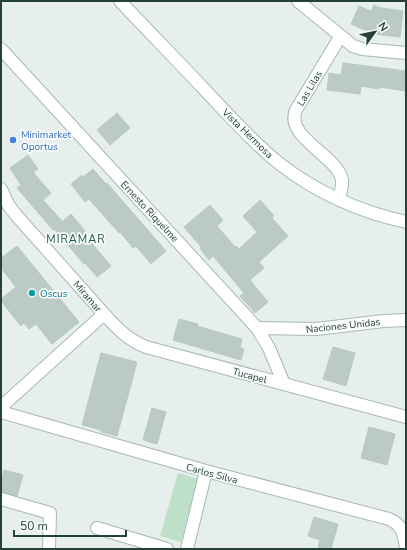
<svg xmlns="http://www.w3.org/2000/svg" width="407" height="550" viewBox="0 0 407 550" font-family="'Nunito Sans',sans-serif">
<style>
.green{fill:#bfe0c8}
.building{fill:#bbcac4;stroke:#b8c9c2}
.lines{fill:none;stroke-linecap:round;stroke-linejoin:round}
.minor-casing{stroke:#a8b8b2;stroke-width:14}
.secondary-casing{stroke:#a4bbb3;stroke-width:14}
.minor{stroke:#fff;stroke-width:12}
.secondary{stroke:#fff;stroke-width:12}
.shop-dot{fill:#3f7fe0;stroke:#f7fbf9;stroke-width:1.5}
.culture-dot{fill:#0f9aa8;stroke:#f7fbf9;stroke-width:1.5}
.labels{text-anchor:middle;stroke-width:3.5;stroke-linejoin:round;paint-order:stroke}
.street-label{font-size:10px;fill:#24423a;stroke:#f7fbf9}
.shop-label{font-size:10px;fill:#366cbe;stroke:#f7fbf9;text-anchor:start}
.culture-label{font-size:10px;fill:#0d838f;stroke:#f7fbf9;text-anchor:start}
.neighbourhood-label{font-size:11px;letter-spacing:1px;fill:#1f5548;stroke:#f7fbf9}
</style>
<rect width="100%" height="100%" fill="#e6efeb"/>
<polygon class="green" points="178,473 198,479 181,542 160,536"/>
<g class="building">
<polygon points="374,5 381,8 403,11 400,37 374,34 351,24 359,6 371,11"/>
<polygon points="343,63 406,71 406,91 379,87 379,89 361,86 360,94 327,90 329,73 341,75"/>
<polygon points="117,113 130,128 110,145 97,130"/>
<polygon points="28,155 38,169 33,172 51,193 43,200 62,221 53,230 17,188 21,185 10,168"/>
<polygon points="93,169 106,184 107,183 166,251 151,264 136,246 133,248 120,232 119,233 89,199 85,202 71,184 82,175 83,177"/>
<polygon points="260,200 274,216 272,218 288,236 259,262 264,268 250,280 268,302 255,313 240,296 244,293 213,256 209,260 200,248 201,247 184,227 210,205 223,220 217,226 235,247 236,246 239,249 257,232 243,216"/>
<polygon points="71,214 85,231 83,233 111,266 97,277 85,263 84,264 54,229"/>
<polygon points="17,246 79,322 52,344 36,324 29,329 24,323 21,326 1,301 1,299 16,287 1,268 1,258"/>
<polygon points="179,319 198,324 197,326 242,339 240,347 244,349 241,360 173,340"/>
<polygon points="333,347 355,353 346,386 323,379"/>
<polygon points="101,353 137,362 117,436 101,432 101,430 82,425"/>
<polygon points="152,408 166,412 157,444 143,440"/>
<polygon points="369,427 395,434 387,465 361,458"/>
<polygon points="4,470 23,475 17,496 1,492 1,482"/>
<polygon points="314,517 338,524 331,549 318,549 320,540 308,536"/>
</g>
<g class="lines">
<g class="minor-casing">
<g id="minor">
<polyline points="298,1 353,46 362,49 406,53"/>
<polyline points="1,49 257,328 269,348 284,384"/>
<path d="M1,189L9,206L16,215L104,314C118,329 127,339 146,347L406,417"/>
<path d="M339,199C340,193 343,186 342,180C337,155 284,137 296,110L340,37"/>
<polyline points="257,328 316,329 384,321 406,320"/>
<polyline points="1,407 104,314"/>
<path d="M1,412L206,471L389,519C403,525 404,535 406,548"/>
<polyline points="1,499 50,513 49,549"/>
<polyline points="97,528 167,549"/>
<polyline points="187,549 206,471"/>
</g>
</g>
<g class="secondary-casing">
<path id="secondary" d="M120,1C147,30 175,58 202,87C227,113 251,141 280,164C316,192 361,212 406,222"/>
</g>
<use href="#minor" class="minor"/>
<use href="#secondary" class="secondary"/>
</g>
<circle class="shop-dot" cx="13" cy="140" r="4"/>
<circle class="culture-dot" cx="32" cy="293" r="4"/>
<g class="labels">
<g class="street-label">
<text transform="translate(309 88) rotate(-59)" y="4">Las Lilas</text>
<text transform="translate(248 133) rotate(44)" y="4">Vista Hermosa</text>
<text transform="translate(150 211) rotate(47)" y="4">Ernesto Riquelme</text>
<text transform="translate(88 296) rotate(49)" y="4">Miramar</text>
<text transform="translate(343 325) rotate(-6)" y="4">Naciones Unidas</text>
<text transform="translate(250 375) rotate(15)" y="4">Tucapel</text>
<text transform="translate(212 473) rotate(15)" y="4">Carlos Silva</text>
</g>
<g class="shop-label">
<text x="21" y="138">Minimarket<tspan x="21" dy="12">Oportus</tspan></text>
</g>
<g class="culture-label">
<text x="40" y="297">Oscus</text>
</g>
<g class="neighbourhood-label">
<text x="76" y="243">MIRAMAR</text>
</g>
</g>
<rect width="407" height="550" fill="none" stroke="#24423a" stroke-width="4"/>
<g transform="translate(375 32) rotate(57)" stroke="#f7fbf9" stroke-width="3" paint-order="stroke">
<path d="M0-3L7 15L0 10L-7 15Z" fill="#24423a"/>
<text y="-6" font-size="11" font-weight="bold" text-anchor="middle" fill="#24423a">N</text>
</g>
<path d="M14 530v6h112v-6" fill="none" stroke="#24423a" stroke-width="2"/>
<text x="20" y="530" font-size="12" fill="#24423a" stroke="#f7fbf9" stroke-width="3" paint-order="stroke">50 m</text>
</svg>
